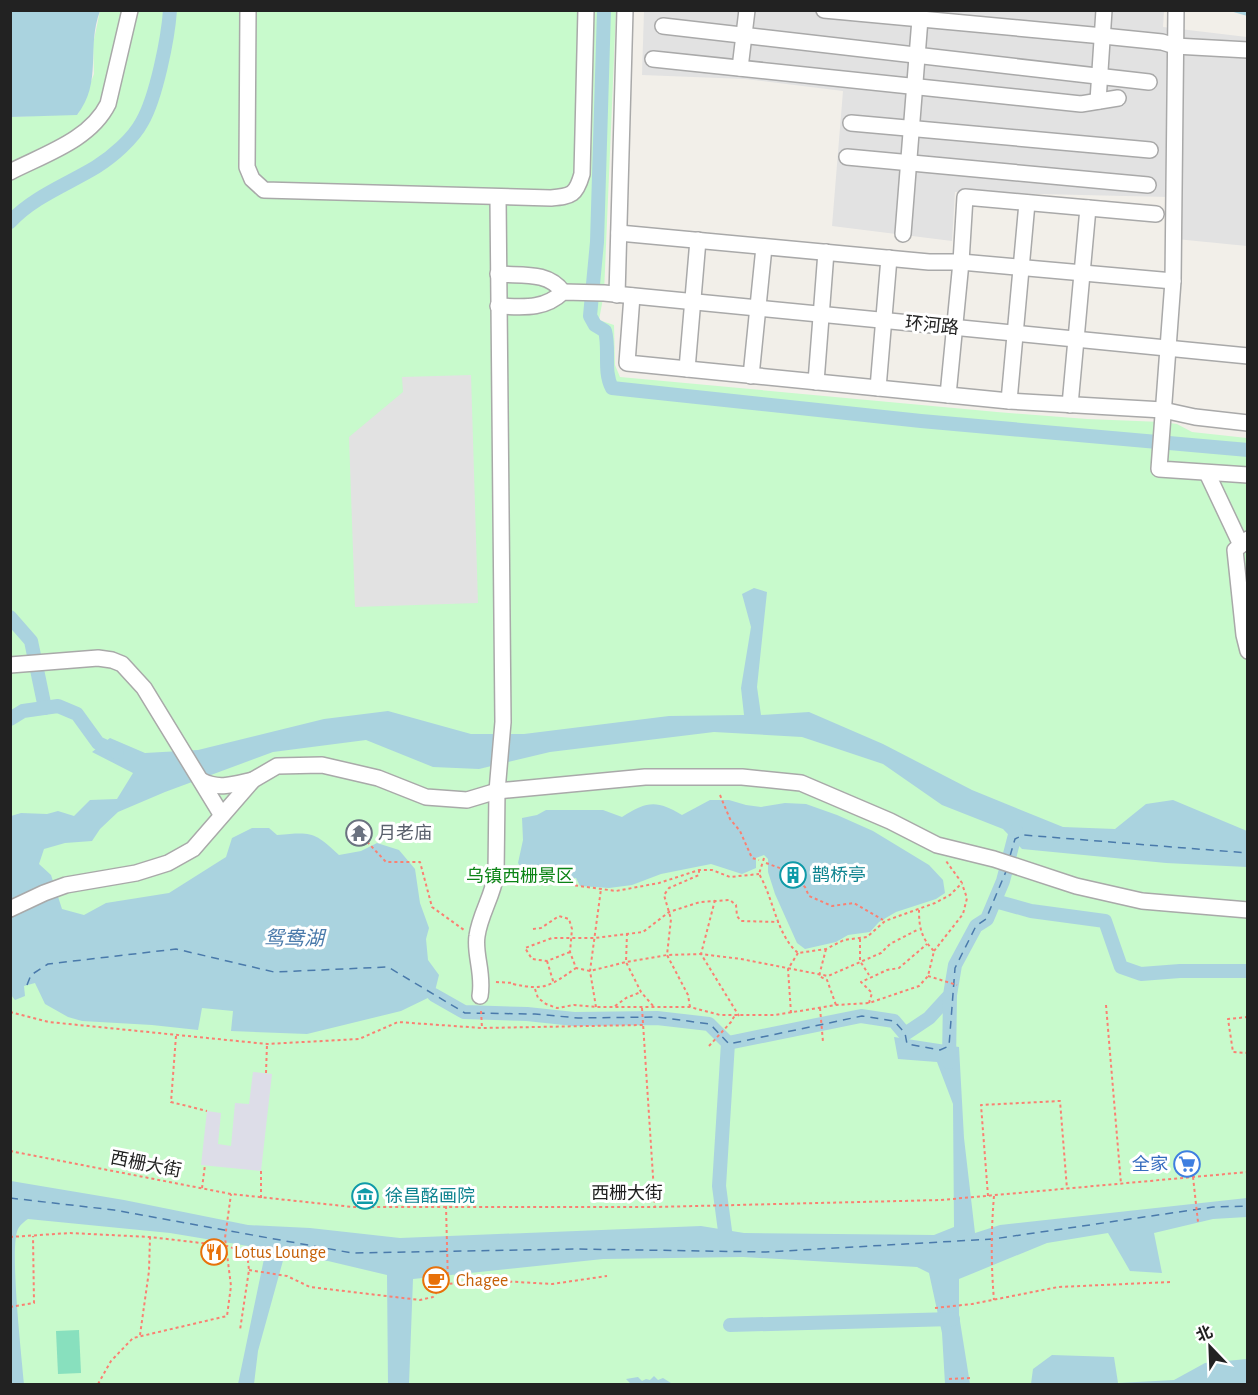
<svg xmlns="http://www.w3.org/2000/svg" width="1258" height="1395" viewBox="0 0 1258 1395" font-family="'Alegreya Sans','Noto Sans SC',sans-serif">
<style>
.park{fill:#c8facc}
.pitch{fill:#88e0be}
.parking{fill:#e2e2e2}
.plaza{fill:#dddde8}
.water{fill:#aad3df;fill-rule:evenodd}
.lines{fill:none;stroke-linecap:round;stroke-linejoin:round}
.stream{stroke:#aad3df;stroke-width:4}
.canal{stroke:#aad3df;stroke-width:14}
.ferry{stroke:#4a7aab;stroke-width:1.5;stroke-dasharray:8 6;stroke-linecap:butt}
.building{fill:#c7bfb8;stroke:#c4b6ab;stroke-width:1.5}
.minor-casing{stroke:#a9a9a9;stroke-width:18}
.path{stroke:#fa8072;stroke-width:2;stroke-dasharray:3 3;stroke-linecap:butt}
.minor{stroke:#fff;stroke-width:15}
.labels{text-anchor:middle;stroke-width:6;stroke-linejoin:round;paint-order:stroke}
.street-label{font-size:18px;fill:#222;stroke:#fff}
.worship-label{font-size:18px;fill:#5b616d;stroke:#fff;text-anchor:start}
.culture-label{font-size:18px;fill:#0d838f;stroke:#fff;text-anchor:start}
.park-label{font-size:18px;fill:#0c8416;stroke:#fff}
.shop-label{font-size:18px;fill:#366cbe;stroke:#fff;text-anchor:end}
.food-label{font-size:18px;fill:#c56008;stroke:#fff;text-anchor:start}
.water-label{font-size:20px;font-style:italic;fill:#4a7aab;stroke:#fff}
</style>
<rect width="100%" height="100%" fill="#f2efe9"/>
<polygon class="park" points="100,11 616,11 604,293 599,320 614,325 615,365 620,377 997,412 1087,419 1162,422 1177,424 1192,432 1247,438 1247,1384 11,1384 10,117 78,114 94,74 93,44"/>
<polygon class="pitch" points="79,1330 81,1373 58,1374 56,1331"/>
<g class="parking">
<polygon points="644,11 1164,11 1163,27 1247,37 1247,246 1166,238 1169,197 955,192 952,241 832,226 843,91 745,79 642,75"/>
<polygon points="471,375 478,603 355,607 349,437 403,392 402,377"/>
</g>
<polygon class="plaza" points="253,1072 272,1074 261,1171 201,1165 207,1111 221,1113 218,1144 231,1146 235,1103 249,1104"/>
<g class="water">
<path d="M10,11H100C86,47 103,82 77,115L11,117Z"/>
<path d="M754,588L767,592L757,687L761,715L809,712L883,744L972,790L1063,827L1115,829L1146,804L1173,800L1247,831V867L1166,863L1022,849L1003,829L942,805L883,764L802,737L714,732L550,752L479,769L433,767L366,740L273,752L165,792L118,812L100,829L92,841L65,843L44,849L39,864L51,875L62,909L84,915L106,903L169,893L226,857L232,838L252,828H269L277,835C311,832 314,831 339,855L361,851L377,843L399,850L415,869L420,903L429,928L426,939L428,960L439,975L434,995L401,1011L307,1034L231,1031L233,1011L202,1008L198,1030L152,1025L82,1021L68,1017L45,1004L35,983L24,986L25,996L15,1000L11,995V816L21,813L47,814L58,811L74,816L90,800L117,799L133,773L92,752L110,738L145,753L198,750L324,719L388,711L471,734H524L669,716L744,715L741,688L751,627L742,594Z"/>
<path d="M710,800H729L746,805L761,807L785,803L806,804L837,815L873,831L929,865L943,880L945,893L936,899L896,912L879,922L870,932L848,935L836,942L805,949L797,943L775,894L768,872V859L764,855L756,858V868L742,874L711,864L661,874L632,885L609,888L580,886L576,878H558L554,870L522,869L518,863L523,840L522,818L537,815L546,810H603L622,817C647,801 657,800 682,815ZM792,865L801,871L803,880L797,887L790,886L783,880L781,874L784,867Z"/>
<path d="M894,1037L959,1047L964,1138L975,1233L1000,1225L1247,1198V1217L1213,1219L1154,1233L1162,1273L1130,1271L1108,1233L1047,1243L959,1279V1315L970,1384H945L942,1333L929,1273L917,1267L743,1257L603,1259L413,1279L409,1384H388L387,1275L328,1261L284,1257L258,1351L254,1384H238L265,1254L254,1247L170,1233L28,1219C25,1221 20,1225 18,1229C9,1245 22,1360 24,1384H12L11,1181L124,1200L248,1225L310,1228L400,1238L701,1226L744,1233L934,1235L954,1227L953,1104L937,1062L898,1059Z"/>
<polygon points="1052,1355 1114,1357 1118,1383 1174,1380 1205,1363 1247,1359 1247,1384 1031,1384 1033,1369"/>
<polygon points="654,1376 658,1380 663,1378 671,1383 669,1384 631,1384 626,1379 638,1377 642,1381 646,1379 650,1380"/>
</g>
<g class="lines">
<polyline class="stream" points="1234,10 1248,14"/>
<g class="canal">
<path d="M604,10L597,242L590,316L595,325L605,331C610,350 603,371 612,388L921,421L1248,450"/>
<path d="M10,222C33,197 68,184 96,167C112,157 133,139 142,122C156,98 168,39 170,10"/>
<polyline points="10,617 31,641 45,708"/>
<polyline points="10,719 23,711 58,706 77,714 98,743 117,752"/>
<polyline points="995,901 1031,911 1105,921 1121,967 1141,974 1180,971 1248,971"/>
<polyline points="434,995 464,1012 527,1014 574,1019 657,1018 709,1024 728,1043 719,1186 727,1246"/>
<polyline points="728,1043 861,1016 894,1021 905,1034 929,1018 950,995 955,965 976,926 987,919 1003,881 1016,831"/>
<polyline points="949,1062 950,995"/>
<polyline points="730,1325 953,1319"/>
</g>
<g class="ferry">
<polyline points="1010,856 1015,839 1023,835 1248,853"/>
<polyline points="27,985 31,975 48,964 176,949 274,972 388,967 465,1013 535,1014 578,1018 657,1017 710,1024 729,1044 862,1016 894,1021 905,1033 907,1044 940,1050 949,1046 955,968 976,926 986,919 1007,869"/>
<polyline points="10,1198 114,1210 352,1253 577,1249 766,1252 993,1239 1213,1207 1248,1206"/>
</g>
</g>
<polygon class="building" points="793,870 798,872 799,878 793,881 788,879 787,872"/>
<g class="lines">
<g class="minor-casing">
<g id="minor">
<path d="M248,10L247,167L252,179L264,190L551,198C572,196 576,195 582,174L586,10"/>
<polyline points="824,10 1103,36 1162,42 1175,46 1248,50"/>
<polyline points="1176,10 1173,281 1159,469 1248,475"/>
<polyline points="663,26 1149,82"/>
<polyline points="653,59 1081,104 1118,98"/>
<polyline points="740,68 747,10"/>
<polyline points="1098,101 1104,10"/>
<polyline points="851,123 1150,150"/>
<polyline points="847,157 1148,185"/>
<path d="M10,172C45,154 90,140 108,104L130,10"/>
<polyline points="619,233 929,262 961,262 1173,281"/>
<polyline points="903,234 920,19"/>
<path d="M498,274C522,276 548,271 563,292"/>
<polyline points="617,295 625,10"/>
<polyline points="632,296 627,363 1009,401 1163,410 1195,417 1248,423"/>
<path d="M498,306C523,307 544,310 563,292L604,293L1248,356"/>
<polyline points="687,369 698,240"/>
<polyline points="751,376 764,247"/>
<polyline points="816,382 826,252"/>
<polyline points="878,388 889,258"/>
<polyline points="948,395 961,262 965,197 1156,214"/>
<polyline points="1009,401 1027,203"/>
<polyline points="1070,405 1088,208"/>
<polyline points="1207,473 1241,545"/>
<polyline points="1248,539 1235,550 1244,635 1248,651"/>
<polyline points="10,665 98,658 112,660 122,664 144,688 221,814"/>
<path d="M202,781C219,790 235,784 253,780"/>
<polyline points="10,909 44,893 66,885 136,873 168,863 193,849 253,780 277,766 322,765 378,778 426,797 467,800 497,791 645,777 742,777 801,783 890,821 937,845 994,859 1076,886 1142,901 1248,910"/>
<path d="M480,996C484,973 474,954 477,936C480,914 493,896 496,874L497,791L503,722L498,197"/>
</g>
</g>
<g class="path">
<polyline points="720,795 730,819 740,831 752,858 759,860"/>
<polyline points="359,833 386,862 420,862 432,907 464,930"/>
<path d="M764,858L759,874C774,899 776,934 798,953L826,949L844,940L867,937L885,921L935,903L950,895L962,883L946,861"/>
<polyline points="766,863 785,870"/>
<polyline points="511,874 551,876 572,885 616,891 659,883 699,870 712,870 730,877 759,874"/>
<polyline points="799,882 805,887 809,896 832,906 854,903 883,920"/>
<polyline points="715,900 701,954 739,1016"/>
<polyline points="533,929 541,928 559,916 569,919 572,929 570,952 576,968 590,971 626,962 667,955 701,954 741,959 828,976 881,953 890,944 919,929"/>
<polyline points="627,933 626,962 641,992 654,1007"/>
<polyline points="860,939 860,961 869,975"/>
<polyline points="826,949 819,976 827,980 836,1005"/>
<polyline points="934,951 963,914 967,898 962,884"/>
<polyline points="570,952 547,961 532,959 525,948 552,938 595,938 643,932 669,912 700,902 730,900 736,905 737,916 741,921 779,922"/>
<polyline points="547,961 554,984"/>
<polyline points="928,976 957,985"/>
<polyline points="496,982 514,983"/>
<path d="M513,984C545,991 550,986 576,968"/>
<path d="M535,989L538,998L546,1004L557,1008L574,1005L596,1007H690L720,1015H775L836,1005L869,1003L919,986L928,976L934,951C921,938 919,927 919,910"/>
<polyline points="869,1003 872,993 861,982 887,970 899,968 927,944"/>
<polyline points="1106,1005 1121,1184"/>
<polyline points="615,1006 626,998 641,992"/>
<polyline points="596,1007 590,971 601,889"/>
<polyline points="690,1007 688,995 667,955 671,919 664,895 669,888 699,875 699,870"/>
<polyline points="642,1008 655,1207"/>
<polyline points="820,1008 823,1042"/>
<polyline points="481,1011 482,1028"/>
<polyline points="10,1012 49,1022 267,1044 359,1039 398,1022 482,1028 643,1025"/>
<polyline points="791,1013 788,969 798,953"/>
<polyline points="1248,1017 1228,1019 1233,1052 1248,1053"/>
<polyline points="176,1036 171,1102 207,1111"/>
<polyline points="709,1046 731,1022 735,1015"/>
<polyline points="266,1073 267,1044"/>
<polyline points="10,1151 231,1194 353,1207 655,1207 941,1200 1248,1172"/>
<polyline points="261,1171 261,1198"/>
<polyline points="1193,1177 1198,1222"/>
<polyline points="202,1188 205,1165"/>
<polyline points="988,1196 981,1105 1060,1101 1067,1189"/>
<path d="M994,1196C991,1231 991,1265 994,1300"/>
<polyline points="446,1206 448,1284"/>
<polyline points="10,1237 70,1233 150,1237 227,1246 247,1253 249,1270 240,1330"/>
<polyline points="249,1270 287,1276 310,1287 420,1300 433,1297 441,1287 448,1284 483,1280 552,1284 607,1276"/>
<polyline points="10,1307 34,1303 33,1236"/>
<polyline points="935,1308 972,1304 1058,1287 1170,1282"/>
<polyline points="140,1335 149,1271 150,1237"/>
<polyline points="949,1379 970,1378"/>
<polyline points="98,1384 111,1361 133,1338 227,1316 231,1286 225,1238 231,1194"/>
</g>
<use href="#minor" class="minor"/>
</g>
<defs>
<g id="temple-ring" transform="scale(1.35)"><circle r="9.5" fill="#fff" stroke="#6b7280" stroke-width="1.5"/><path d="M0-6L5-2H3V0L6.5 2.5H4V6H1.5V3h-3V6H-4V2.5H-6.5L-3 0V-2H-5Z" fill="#6b7280"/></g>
<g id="building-ring" transform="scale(1.35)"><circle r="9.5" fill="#fff" stroke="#0f9aa8" stroke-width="1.5"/><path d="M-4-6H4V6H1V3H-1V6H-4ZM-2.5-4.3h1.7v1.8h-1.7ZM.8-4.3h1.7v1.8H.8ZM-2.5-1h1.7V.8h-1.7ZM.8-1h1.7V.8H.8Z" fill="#0f9aa8"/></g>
<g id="supermarket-ring" transform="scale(1.35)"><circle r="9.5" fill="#fff" stroke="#3f7fe0" stroke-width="1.5"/><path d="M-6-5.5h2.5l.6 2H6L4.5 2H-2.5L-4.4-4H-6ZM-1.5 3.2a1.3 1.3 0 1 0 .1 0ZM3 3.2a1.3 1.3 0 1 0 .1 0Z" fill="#3f7fe0"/></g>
<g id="museum-ring" transform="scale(1.35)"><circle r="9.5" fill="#fff" stroke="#0f9aa8" stroke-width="1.5"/><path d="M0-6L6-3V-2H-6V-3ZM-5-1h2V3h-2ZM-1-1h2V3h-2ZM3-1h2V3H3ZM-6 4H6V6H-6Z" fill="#0f9aa8"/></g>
<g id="restaurant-ring" transform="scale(1.35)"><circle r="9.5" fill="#fff" stroke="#e8710a" stroke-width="1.5"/><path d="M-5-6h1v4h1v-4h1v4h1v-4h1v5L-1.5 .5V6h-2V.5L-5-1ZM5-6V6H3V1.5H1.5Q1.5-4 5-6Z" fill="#e8710a"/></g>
<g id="cafe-ring" transform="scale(1.35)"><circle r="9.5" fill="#fff" stroke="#e8710a" stroke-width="1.5"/><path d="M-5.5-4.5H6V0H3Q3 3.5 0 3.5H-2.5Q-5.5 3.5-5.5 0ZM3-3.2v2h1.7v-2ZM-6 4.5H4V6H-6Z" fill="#e8710a"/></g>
</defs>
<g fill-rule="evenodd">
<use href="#temple-ring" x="359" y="833"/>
<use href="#building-ring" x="793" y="875"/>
<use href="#supermarket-ring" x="1187" y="1164"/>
<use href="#museum-ring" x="365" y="1196"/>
<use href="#restaurant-ring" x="214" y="1252"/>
<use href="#cafe-ring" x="436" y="1280"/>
</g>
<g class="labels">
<g class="street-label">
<text transform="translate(932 325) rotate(6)" y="6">环河路</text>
<text transform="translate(146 1164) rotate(11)" y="6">西栅大街</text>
<text x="627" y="1199">西栅大街</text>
</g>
<g class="worship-label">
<text x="378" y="839">月老庙</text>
</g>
<g class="culture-label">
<text x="812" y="881">鹊桥亭</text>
<text x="385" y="1202">徐昌酩画院</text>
</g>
<g class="park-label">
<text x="520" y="882">乌镇西栅景区</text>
</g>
<g class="shop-label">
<text x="1168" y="1170">全家</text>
</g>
<g class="food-label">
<text x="234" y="1258">Lotus Lounge</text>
<text x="456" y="1286">Chagee</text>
</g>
<g class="water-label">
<text x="294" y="945">鸳鸯湖</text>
</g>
</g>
<rect width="1258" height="1395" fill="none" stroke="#222222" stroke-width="24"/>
<g transform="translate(1210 1347) rotate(337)" stroke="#ffffff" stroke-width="4.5" paint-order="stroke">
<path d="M0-4.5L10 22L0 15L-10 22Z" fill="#222222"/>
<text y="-9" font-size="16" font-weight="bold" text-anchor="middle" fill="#222222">北</text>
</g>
</svg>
